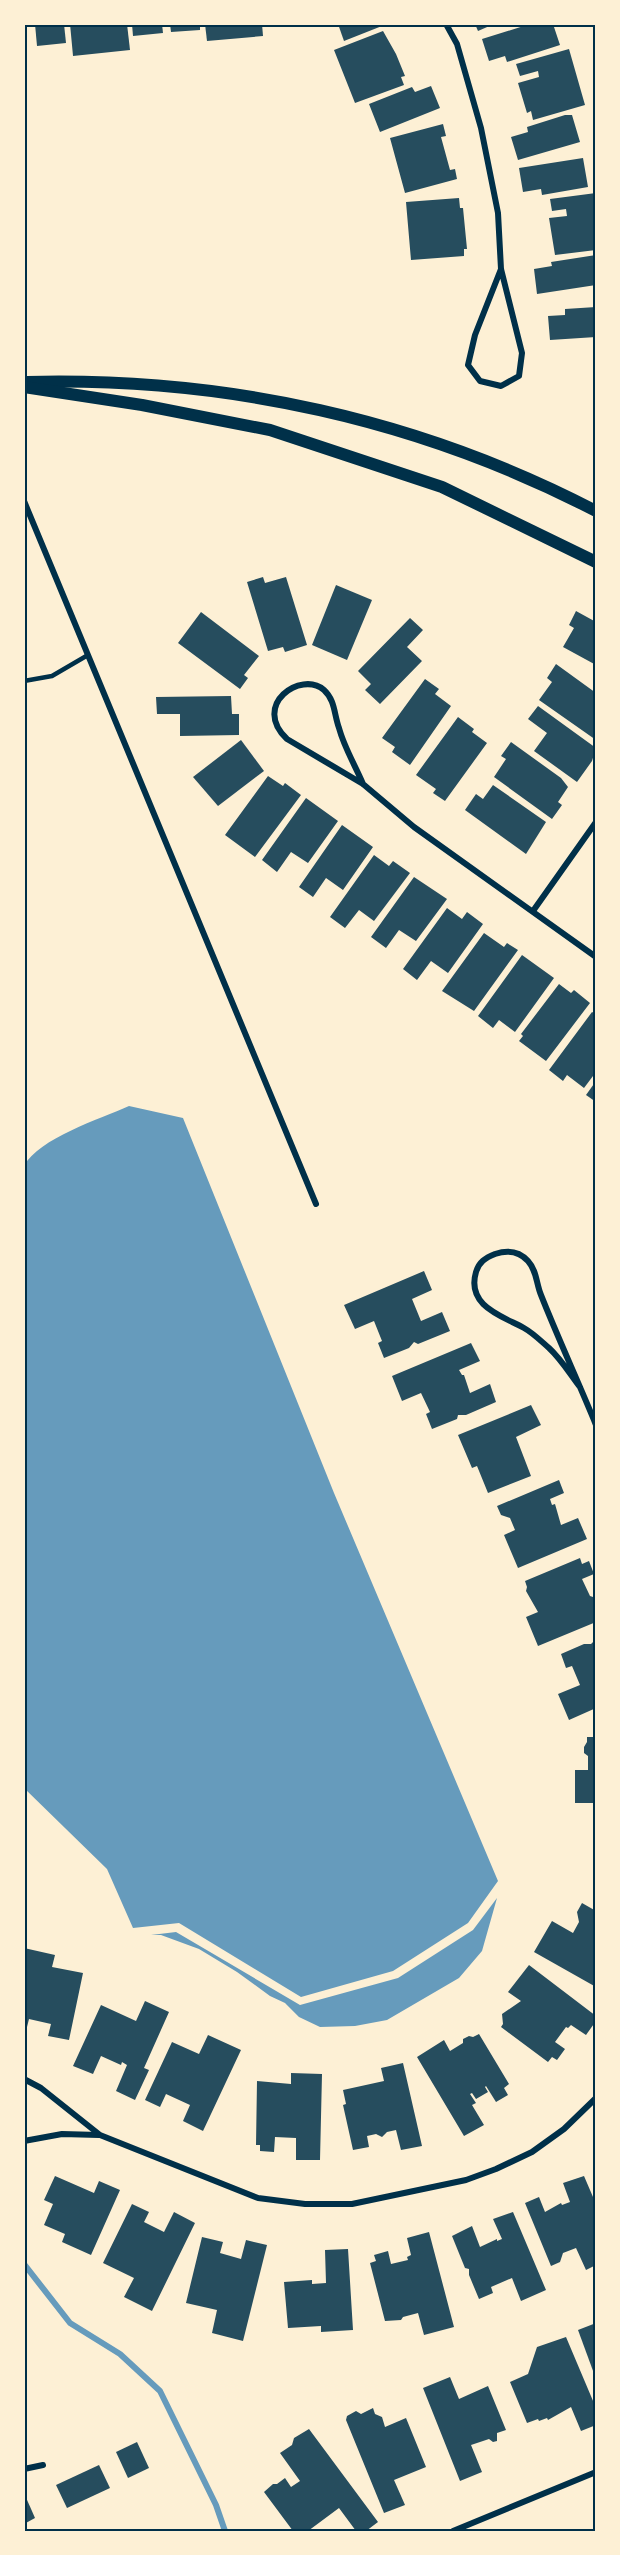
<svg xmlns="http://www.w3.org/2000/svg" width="620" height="2555" viewBox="0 0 620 2555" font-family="'PT Serif',serif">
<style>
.water{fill:#669bbc}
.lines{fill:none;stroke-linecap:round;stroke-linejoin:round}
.stream{stroke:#669bbc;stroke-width:6}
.building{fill:#264d5e}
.service{stroke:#003049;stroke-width:4.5}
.minor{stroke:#003049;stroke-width:6}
.secondary{stroke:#003049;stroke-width:12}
.neatline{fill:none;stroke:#003049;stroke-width:2}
</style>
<rect width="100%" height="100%" fill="#fdf0d5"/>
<g class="water">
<path d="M129,1106L183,1118L334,1493L498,1881L468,1923L393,1971L301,1997L179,1923L133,1928L107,1869L24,1788V1166C39,1138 100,1119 129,1106Z"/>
<polygon points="497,1898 482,1951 459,1978 387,2020 355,2026 320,2027 299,2017 285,2003 270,1996 237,1972 199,1949 161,1935 151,1935 176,1932 300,2005 398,1978 473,1930"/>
</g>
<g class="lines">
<polyline class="stream" points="24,2264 70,2323 120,2354 160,2391 216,2505 225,2531"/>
</g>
<g class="building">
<polygon points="35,24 64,24 66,43 37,46"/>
<polygon points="70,24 127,24 130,50 73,56"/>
<polygon points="132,24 162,24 163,33 133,36"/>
<polygon points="170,24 200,24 200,30 171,32"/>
<polygon points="205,24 262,24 263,36 207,41"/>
<polygon points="338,24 387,24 344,41"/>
<polygon points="475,24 494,24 478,31"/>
<polygon points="530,24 553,24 560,45 507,62 505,56 489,61 482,39"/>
<polygon points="383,31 396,54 405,76 401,77 404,85 355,103 334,50"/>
<polygon points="569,49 585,105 533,120 531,111 527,113 518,83 539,77 538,71 520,76 516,64"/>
<polygon points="431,86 440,108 380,132 369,104 412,87 415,92"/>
<polygon points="565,115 572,115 580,142 518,160 511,137 528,132 527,127"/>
<polygon points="443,124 446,136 441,137 450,170 455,169 457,179 405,193 390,138"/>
<polygon points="583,158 588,187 542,195 541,189 523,192 519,168"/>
<polygon points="596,193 596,250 555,255 549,218 567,216 566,209 552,211 550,199"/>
<polygon points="459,198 460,208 463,208 467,249 464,249 464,256 411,260 406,202"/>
<polygon points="596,255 596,285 537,294 534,269 552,266 551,262"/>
<polygon points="596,307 596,337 550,340 548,316 565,315 565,309"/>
<polygon points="263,577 265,583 286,577 307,645 285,652 283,647 268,651 247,582"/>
<polygon points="336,585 372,600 347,660 312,645"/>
<polygon points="576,611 596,622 596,665 563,647 574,628 569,625"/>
<polygon points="201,612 259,656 244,675 248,678 240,689 178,643"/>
<polygon points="410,618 423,630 407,647 422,661 380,704 365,690 371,684 358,671"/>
<polygon points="556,664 596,693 596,740 539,700 552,682 547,678"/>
<polygon points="425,679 439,689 435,694 451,706 410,765 392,752 395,747 382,738"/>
<polygon points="231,696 232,714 239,714 239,735 180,736 180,714 157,714 156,697"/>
<polygon points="538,706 596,748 592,761 577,782 534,751 547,733 528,719"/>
<polygon points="458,717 474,729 472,732 487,743 445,801 433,793 436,789 416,775"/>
<polygon points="241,740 264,771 218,806 193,777"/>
<polygon points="511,742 561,778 568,787 558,802 562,805 552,819 494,777 506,759 501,756"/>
<polygon points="268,776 283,786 285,783 301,795 255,857 225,835"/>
<polygon points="493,785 546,822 526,854 465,810 476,794 483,799"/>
<polygon points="306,798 338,821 308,863 291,852 277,872 262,860"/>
<polygon points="342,825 373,847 343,890 326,878 313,897 299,887"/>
<polygon points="374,855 389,866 393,861 410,873 374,921 359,910 345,928 330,917"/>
<polygon points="414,877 447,899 416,941 399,930 386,948 371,937"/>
<polygon points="447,908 462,919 467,912 483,924 448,973 431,961 417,980 403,969"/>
<polygon points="484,933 504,947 507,943 518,950 474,1011 442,991"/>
<polygon points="522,955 554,978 515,1032 499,1020 493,1028 478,1016"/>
<polygon points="559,984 571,993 574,990 590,1003 546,1061 519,1041 523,1036 521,1034"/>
<polygon points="592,1012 596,1014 596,1072 584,1088 567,1075 563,1081 549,1070"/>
<polygon points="596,1081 596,1102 586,1095"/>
<polygon points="424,1271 432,1290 412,1299 421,1321 442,1312 450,1331 418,1344 414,1342 409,1348 384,1358 378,1343 382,1341 374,1321 355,1329 344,1305"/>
<polygon points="471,1343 480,1361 459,1370 462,1375 464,1375 470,1393 490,1384 496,1402 466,1415 458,1415 457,1419 432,1429 426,1414 430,1412 421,1393 402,1401 392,1376"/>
<polygon points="531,1405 541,1425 516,1437 531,1476 488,1493 477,1466 472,1468 458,1435"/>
<polygon points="559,1480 564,1493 550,1499 552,1505 555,1504 561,1525 578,1518 587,1539 518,1568 504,1535 515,1530 510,1518 501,1515 497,1506"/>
<polygon points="580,1558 582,1564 589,1561 594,1574 582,1579 590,1596 596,1598 596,1622 538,1646 526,1617 538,1612 526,1591 527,1587 525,1581"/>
<polygon points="596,1639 596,1708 569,1720 558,1694 580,1685 572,1666 566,1668 561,1654 584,1644 591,1644"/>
<polygon points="587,1737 596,1737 596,1803 575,1803 575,1770 588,1770 588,1756 584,1753 584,1747 587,1742"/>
<polygon points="582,1903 596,1911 596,1987 534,1952 552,1921 573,1933 579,1922 577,1912"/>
<polygon points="24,1948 55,1955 52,1967 83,1973 69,2040 48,2036 51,2024 29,2019 24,2039"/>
<polygon points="529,1965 596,2016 596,2021 586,2035 571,2025 568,2028 566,2027 555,2042 565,2049 557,2060 552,2057 548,2062 501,2027 503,2024 502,2014 521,2001 508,1992"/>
<polygon points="145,2001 169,2012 144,2068 149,2070 135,2100 116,2091 127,2065 122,2062 121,2065 101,2056 93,2074 73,2066 101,2005 136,2021"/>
<polygon points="479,2034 509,2084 504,2088 508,2095 496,2102 486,2086 485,2087 488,2092 476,2099 472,2093 470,2094 476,2103 472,2105 484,2125 464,2136 417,2057 444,2040 450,2051 463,2043 463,2039 469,2036 473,2037"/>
<polygon points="208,2035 241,2050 203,2131 183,2121 190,2105 166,2094 160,2107 145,2100 172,2042 199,2054"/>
<polygon points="403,2063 422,2146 401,2150 396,2130 387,2132 382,2137 376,2134 367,2136 369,2147 353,2150 343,2105 346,2104 343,2090 384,2081 381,2068"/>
<polygon points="291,2073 322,2074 320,2160 296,2160 296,2138 275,2137 274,2152 260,2151 260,2145 256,2145 257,2081 291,2084"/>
<polygon points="55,2176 94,2193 99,2181 120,2190 91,2255 62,2242 65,2234 44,2225 53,2204 44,2200"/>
<polygon points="584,2176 596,2204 596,2265 586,2270 576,2248 563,2253 560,2262 551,2266 525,2203 539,2197 545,2212 561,2203 562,2205 570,2202 563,2183"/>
<polygon points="132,2204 149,2212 144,2222 164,2232 174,2212 195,2223 152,2311 124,2297 134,2278 103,2263"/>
<polygon points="513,2212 546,2290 521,2301 512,2278 491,2287 493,2293 479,2299 469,2275 469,2269 465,2268 452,2236 472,2226 480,2247 497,2239 497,2241 502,2239 493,2219"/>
<polygon points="429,2232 454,2327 424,2335 418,2313 403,2317 401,2320 385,2321 370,2263 376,2261 374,2255 388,2251 391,2264 408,2260 407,2257 411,2255 407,2238"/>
<polygon points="202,2237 223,2242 220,2253 241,2259 246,2240 267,2245 243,2341 212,2333 217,2310 186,2303"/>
<polygon points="348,2249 353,2330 321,2332 321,2326 288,2328 284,2282 312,2280 312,2284 326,2283 325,2250"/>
<polygon points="596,2323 596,2379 578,2330"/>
<polygon points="566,2337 596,2408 596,2425 581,2431 571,2407 548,2420 547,2418 539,2421 538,2419 527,2423 510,2382 528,2374 537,2347"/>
<polygon points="450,2377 459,2399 488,2386 506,2430 497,2433 497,2441 493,2442 489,2439 471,2445 482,2472 460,2481 423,2388"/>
<polygon points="373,2408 375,2414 382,2417 385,2427 406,2418 426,2467 394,2480 405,2505 384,2513 346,2420 347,2416 356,2411 361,2414"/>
<polygon points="309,2429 378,2522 366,2531 356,2531 339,2508 308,2531 293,2531 264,2492 273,2484 277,2484 285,2478 291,2487 300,2481 280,2453 292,2445 294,2438"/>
<polygon points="137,2442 149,2468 128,2478 116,2452"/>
<polygon points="99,2465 110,2488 67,2508 56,2485"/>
<polygon points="24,2493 35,2518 24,2524"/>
</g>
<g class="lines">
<polyline class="service" points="24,681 52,676 88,655"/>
<g class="minor">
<polyline points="446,24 457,44 481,128 498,213 501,269 522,353 519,376 501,386 480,381 468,365 475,335 501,269"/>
<polyline points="24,501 316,1204"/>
<path d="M363,784C355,765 344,747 339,728C334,714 335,700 324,690C301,670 251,705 287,739L363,784L414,827L596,957"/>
<polyline points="533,911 596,822"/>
<path d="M580,1387C570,1374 561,1359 549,1348C541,1341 533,1333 524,1328C502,1316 466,1306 476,1272C479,1262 485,1258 495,1254C507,1250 519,1251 528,1261C537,1271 536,1283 541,1295C558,1338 578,1381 596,1425"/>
<polyline points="24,2079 41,2088 100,2135 258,2198 305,2204 352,2204 466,2180 496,2169 532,2152 564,2129 596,2098"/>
<polyline points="24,2141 62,2134 99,2135"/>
<polyline points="24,2469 43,2465"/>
<polyline points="453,2531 596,2472"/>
</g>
<g class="secondary">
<path d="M27,382C226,377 419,419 596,511"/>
<polyline points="24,387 142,405 270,430 442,487 596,562"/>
</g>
</g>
<rect width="620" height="2555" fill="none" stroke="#fdf0d5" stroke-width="51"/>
<rect x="26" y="26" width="568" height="2504" class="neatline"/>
</svg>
